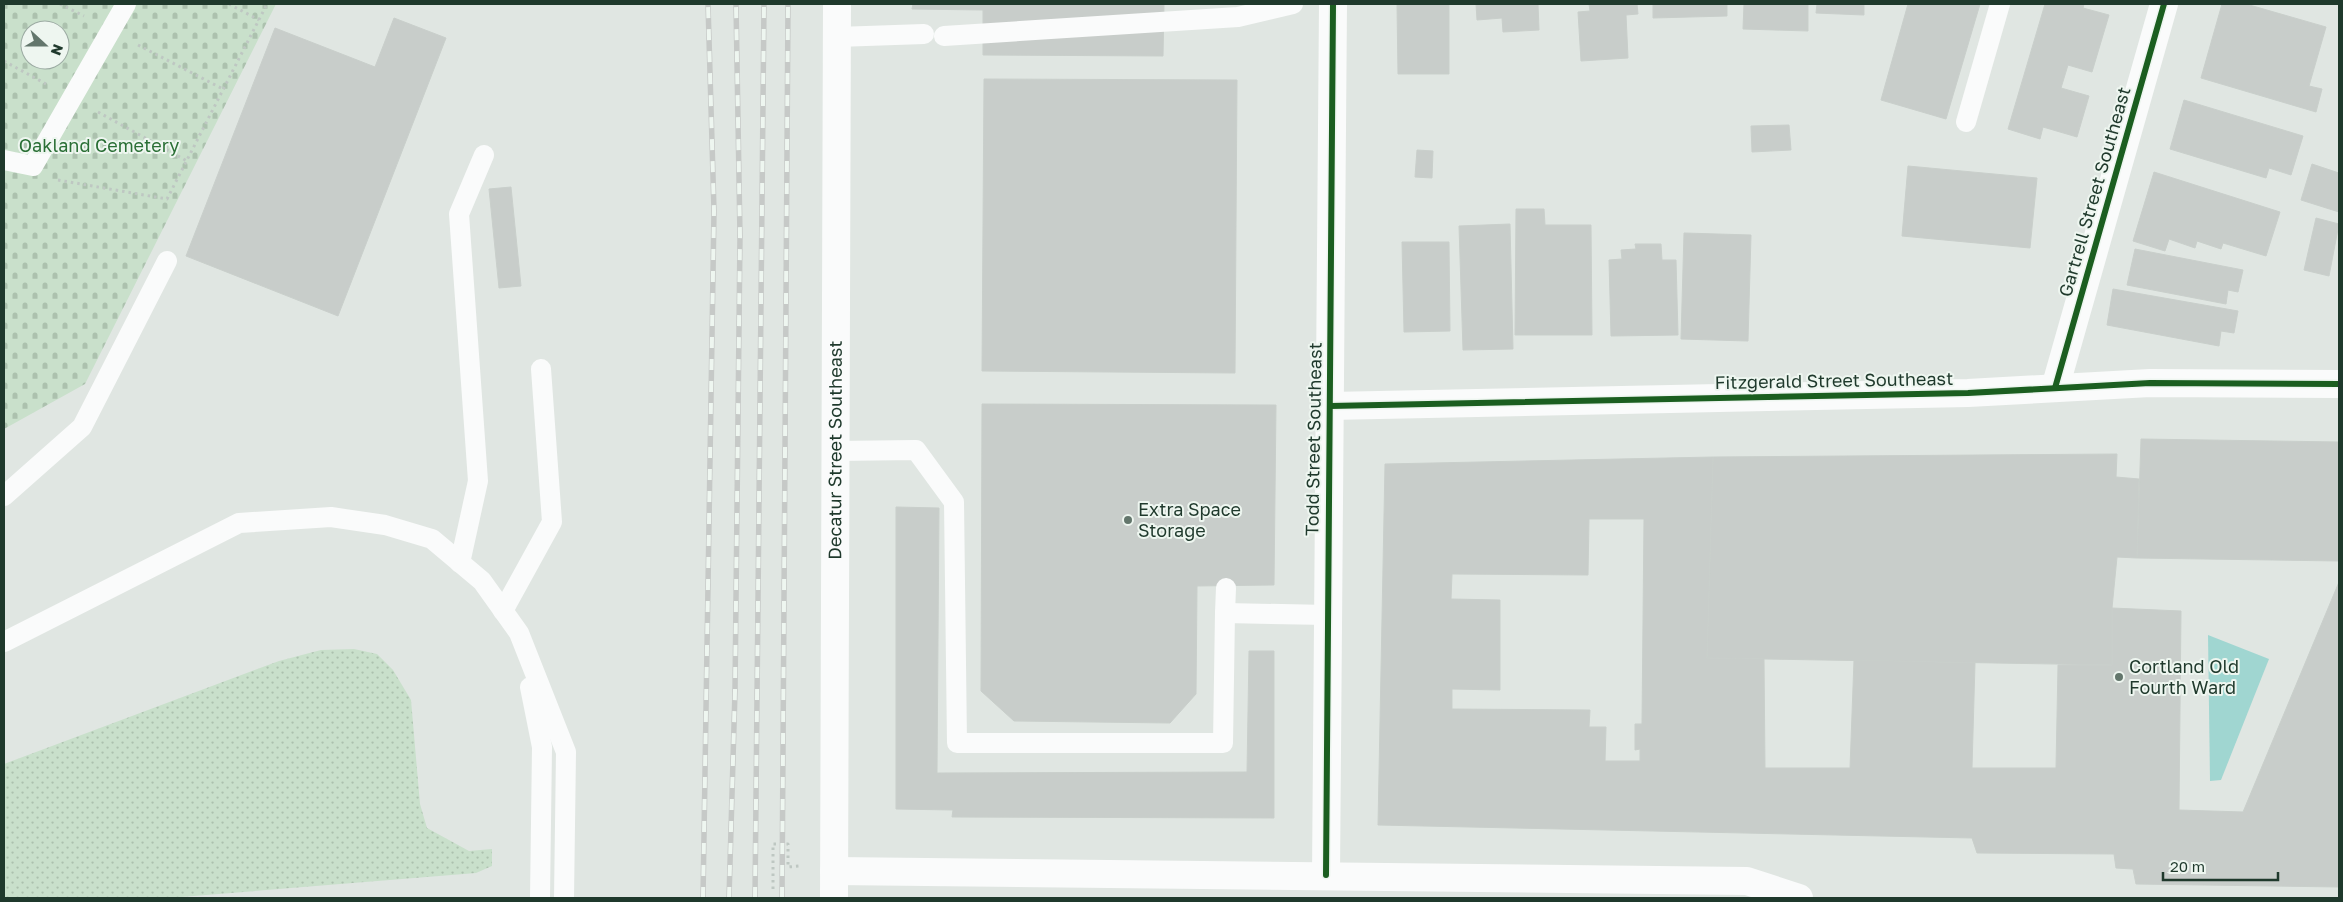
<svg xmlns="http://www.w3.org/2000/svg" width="2343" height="902" viewBox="0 0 2343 902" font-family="'Golos Text',sans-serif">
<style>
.grass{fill:url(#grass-dots)}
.cemetery{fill:url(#cemetery-stones);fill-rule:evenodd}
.water{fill:#a0d6d1}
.building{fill:#c8cdca;stroke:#c9cfcb;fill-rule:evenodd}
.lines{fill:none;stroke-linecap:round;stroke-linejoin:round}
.path{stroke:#bec7c2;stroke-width:3;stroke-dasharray:2.5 4;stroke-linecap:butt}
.lane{stroke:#fafbfb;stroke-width:20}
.street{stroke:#fafbfb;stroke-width:28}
.secondary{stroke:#fafbfb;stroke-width:28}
.rail-casing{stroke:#c6c9c7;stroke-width:5.5}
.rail{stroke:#eef6f0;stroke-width:4;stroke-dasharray:11;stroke-linecap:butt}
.cycleway-casing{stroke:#eef6f0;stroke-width:9}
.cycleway{stroke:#1b5e20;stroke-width:6}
.poi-dot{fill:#63766c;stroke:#eef6f0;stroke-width:2}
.labels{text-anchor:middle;stroke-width:4;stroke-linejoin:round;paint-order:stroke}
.park-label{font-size:18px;fill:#2a6f35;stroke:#eef6f0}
.street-label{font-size:18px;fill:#1f392c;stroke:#eef6f0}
.poi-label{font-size:18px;fill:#1f392c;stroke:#eef6f0;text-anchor:start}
</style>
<defs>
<pattern id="grass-dots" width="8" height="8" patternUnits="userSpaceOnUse" patternTransform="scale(1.25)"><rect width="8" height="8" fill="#c9e0cb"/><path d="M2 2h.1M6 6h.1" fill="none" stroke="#acc1ae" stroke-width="1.8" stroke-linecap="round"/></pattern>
<pattern id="cemetery-stones" width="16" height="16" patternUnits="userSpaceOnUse" patternTransform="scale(1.25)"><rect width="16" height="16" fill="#c9e0cb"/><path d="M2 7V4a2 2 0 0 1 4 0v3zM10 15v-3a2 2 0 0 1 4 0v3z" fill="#acc1ae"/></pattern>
</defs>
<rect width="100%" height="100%" fill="#e0e6e2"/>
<polygon class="grass" points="354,649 377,654 393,670 411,700 420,804 427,828 469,851 492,849 492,866 476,873 169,898 4,898 4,764 279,661 321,650"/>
<path class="cemetery" d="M4,4H276L85,384L4,429ZM30,30H60V60H30Z"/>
<polygon class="water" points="2208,635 2269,659 2221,780 2210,781"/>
<g class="building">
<polygon points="913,4 1164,4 1163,56 983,55 983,10 912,9"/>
<polygon points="1397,4 1449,4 1449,74 1398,74"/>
<polygon points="1476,4 1538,4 1539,30 1503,32 1502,18 1477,20"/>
<polygon points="1589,4 1637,4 1638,14 1626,15 1628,58 1581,61 1578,12 1590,11"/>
<polygon points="1653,4 1727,4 1727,16 1653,18"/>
<polygon points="1744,4 1808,4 1808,31 1743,29"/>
<polygon points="1817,4 1864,4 1864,15 1816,13"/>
<polygon points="1908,4 1980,4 1946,119 1881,100"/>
<polygon points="2045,4 2084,4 2083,8 2109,15 2092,72 2068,65 2061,88 2089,96 2077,137 2043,127 2040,139 2008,129"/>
<polygon points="2222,4 2246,4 2326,27 2309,86 2322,89 2316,112 2201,78"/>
<polygon points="394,18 446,38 338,316 186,256 275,28 375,67"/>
<polygon points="984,79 1237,80 1235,373 982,371"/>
<polygon points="2184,100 2303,136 2291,175 2269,168 2266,178 2170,149"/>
<polygon points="1789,125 1791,150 1752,152 1751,126"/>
<polygon points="1417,150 1433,151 1432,178 1415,177"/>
<polygon points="2312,164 2339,173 2339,212 2301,200"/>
<polygon points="1908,166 2037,178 2030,248 1902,236"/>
<polygon points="2154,172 2280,212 2266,256 2223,243 2221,249 2197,241 2195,248 2169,239 2165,251 2133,241"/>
<polygon points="511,187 521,286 499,288 489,189"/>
<polygon points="1516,209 1544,209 1545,225 1591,225 1592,335 1515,335"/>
<polygon points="2316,218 2339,224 2329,276 2304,270"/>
<polygon points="1510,224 1513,349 1463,350 1459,226"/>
<polygon points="1684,233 1751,235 1748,341 1681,339"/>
<polygon points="1402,242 1449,242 1450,331 1404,332"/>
<polygon points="1635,244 1661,244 1662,260 1676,260 1678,335 1611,336 1609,260 1622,259 1621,250 1636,249"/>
<polygon points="2135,249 2243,270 2238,292 2228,290 2226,304 2127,285"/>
<polygon points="2113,289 2238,311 2234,333 2221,331 2219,346 2107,325"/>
<polygon points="982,404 1276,405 1274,585 1197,586 1196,694 1170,723 1014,721 981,691"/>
<polygon points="2141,439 2339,442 2339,561 2137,558"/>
<polygon points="2117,454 2116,477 2139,479 2137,558 2117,557 2112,608 2112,665 1707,658 1713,457"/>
<path d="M1713,457L1707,658L1764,659L1765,768H1850L1854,660L1975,663L1972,768H2056L2058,665H2112V608L2181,611L2179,810L2243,812L2339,582V887L2136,884L2133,869L2116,868L2114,854L1977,853L1972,838L1378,825L1385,464ZM1589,519H1644L1642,724H1635V750L1640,749V761H1605L1606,727H1589L1590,710L1452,709V689L1500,690V600L1451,599L1452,574L1588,575Z"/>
<polygon points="896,507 939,508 937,773 1247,772 1249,651 1274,651 1274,818 952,817 953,810 896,809"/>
</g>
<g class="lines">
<g class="path">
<polyline points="60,4 84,16"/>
<polyline points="229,4 259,20"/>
<polyline points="138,45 223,89"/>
<polyline points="4,61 46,84"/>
<polyline points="98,112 187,161"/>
<polyline points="58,180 167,199 267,4"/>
<polyline points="773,889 773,844 788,844 788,867 799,866"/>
</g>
<g class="lane">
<polyline points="944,36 1238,17 1293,4"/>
<polyline points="837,37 924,34"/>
<polyline points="1966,122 2000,4"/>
<polyline points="4,160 33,166 126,4"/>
<polyline points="836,451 916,450 954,502 957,743 1223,743 1225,613 1328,615"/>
<polyline points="4,496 82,427 167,261"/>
<polyline points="460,563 478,481 459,214 484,155"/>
<polyline points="503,611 552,522 541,369"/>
<polyline points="1225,613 1226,588"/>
<polyline points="4,642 239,523 331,517 385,525 432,539 482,581 519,633 566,752 564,898"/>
<polyline points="530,687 542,747 540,898"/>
</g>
<g class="street">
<polyline points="2055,388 2164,4"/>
<polyline points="1330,406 1968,393 2150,383 2339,384"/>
<polyline points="1326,875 1333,4"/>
</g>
<g class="secondary">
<polyline points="834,871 1747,881 1799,898"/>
<path id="s1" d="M834,898L837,4"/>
</g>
<g class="rail-casing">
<g id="rail">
<polyline points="703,898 714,211 708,4"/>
<polyline points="729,898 735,691 740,236 736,4"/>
<polyline points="755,898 764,4"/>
<polyline points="782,898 788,4"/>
</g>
</g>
<use href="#rail" class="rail"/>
<g class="cycleway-casing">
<g id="cycleway">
<polyline points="2055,388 2164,4"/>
<polyline points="1330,406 1968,393 2150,383 2339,384"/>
<polyline points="1326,875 1333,4"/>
</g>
</g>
<use href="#cycleway" class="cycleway"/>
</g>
<g class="poi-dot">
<circle cx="1128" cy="520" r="5"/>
<circle cx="2119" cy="677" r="5"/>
</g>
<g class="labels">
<g class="park-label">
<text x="99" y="152">Oakland Cemetery</text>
</g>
<g class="street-label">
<text transform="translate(2095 192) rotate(-74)" y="6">Gartrell Street Southeast</text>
<text transform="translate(1834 381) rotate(-1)" y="6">Fitzgerald Street Southeast</text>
<text transform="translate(1314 439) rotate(-89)" y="6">Todd Street Southeast</text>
<text dy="6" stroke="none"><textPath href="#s1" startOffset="448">Decatur Street Southeast</textPath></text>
</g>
<g class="poi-label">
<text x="1138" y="516">Extra Space<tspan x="1138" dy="21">Storage</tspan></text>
<text x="2129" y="673">Cortland Old<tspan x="2129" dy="21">Fourth Ward</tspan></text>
</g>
</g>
<rect width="2343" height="902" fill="none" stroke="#1f392c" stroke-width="10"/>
<g transform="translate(45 45) rotate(111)"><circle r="24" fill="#eef6f0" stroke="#9baaa2"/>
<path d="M0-4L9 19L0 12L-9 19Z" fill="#63766c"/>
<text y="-8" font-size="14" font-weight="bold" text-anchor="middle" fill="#1f392c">N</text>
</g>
<path d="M2163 872v8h115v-8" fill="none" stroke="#1f392c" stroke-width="2.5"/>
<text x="2170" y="872" font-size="15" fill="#1f392c" stroke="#eef6f0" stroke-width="4" paint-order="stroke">20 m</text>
</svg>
